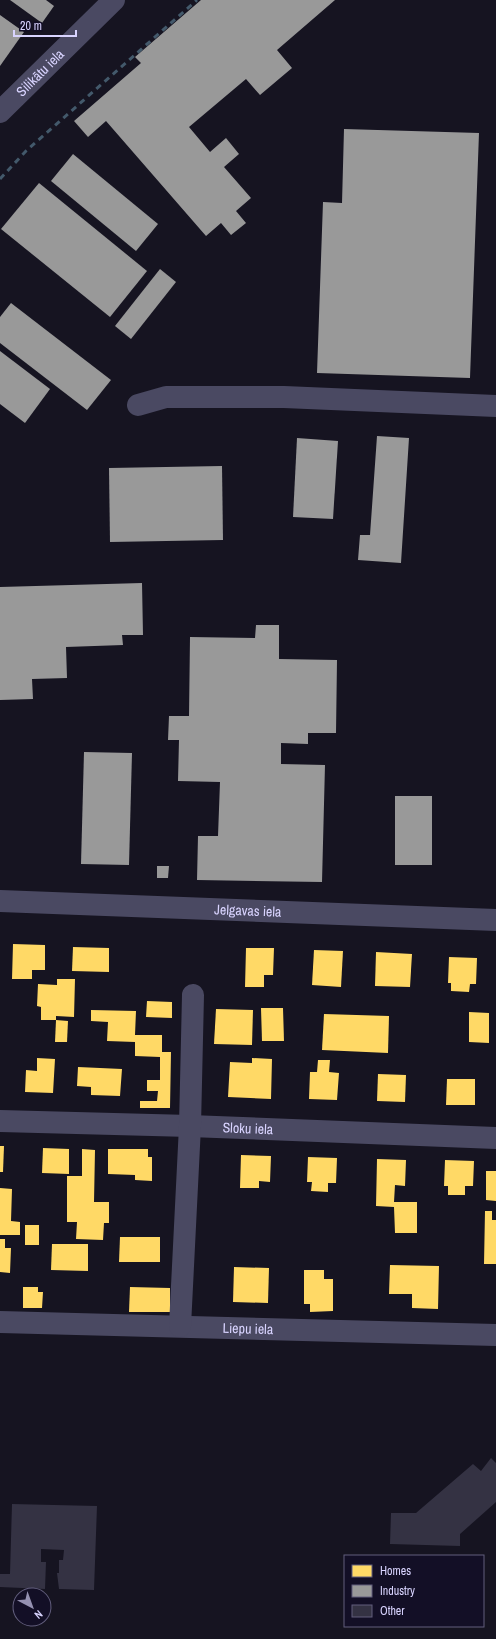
<svg xmlns="http://www.w3.org/2000/svg" width="496" height="1639" viewBox="0 0 496 1639" font-family="'Archivo Narrow',sans-serif">
<style>
.homes{fill:#ffd966}
.industry{fill:#999}
.building{fill:#343243}
.lines{fill:none;stroke-linecap:round;stroke-linejoin:round}
.minor{stroke:#4a4962;stroke-width:22}
.rail{stroke:#43596b;stroke-width:3;stroke-dasharray:6 5;stroke-linecap:butt}
.labels{text-anchor:middle;stroke-width:4;stroke-linejoin:round;paint-order:stroke}
.street-label{font-size:14px;fill:#d9d4ff;stroke:#130f26}
</style>
<rect width="100%" height="100%" fill="#161421"/>
<g class="homes">
<polygon points="13,944 45,945 45,970 32,970 32,979 12,979"/>
<polygon points="73,947 109,948 109,972 72,971"/>
<polygon points="246,948 274,948 273,975 264,975 264,987 245,987"/>
<polygon points="314,950 343,951 341,987 312,985"/>
<polygon points="376,952 412,954 410,987 375,986"/>
<polygon points="449,957 477,958 476,984 470,984 469,992 451,991 451,983 448,983"/>
<polygon points="57,979 75,979 74,1017 56,1016 56,1020 41,1020 41,1007 37,1006 38,984 57,985"/>
<polygon points="147,1001 172,1002 172,1018 146,1017"/>
<polygon points="261,1008 283,1008 284,1041 262,1041"/>
<polygon points="216,1009 253,1010 252,1045 214,1044"/>
<polygon points="91,1010 136,1011 135,1035 162,1035 162,1052 171,1052 170,1108 140,1108 140,1101 157,1101 158,1091 147,1091 147,1080 160,1080 160,1057 135,1056 135,1042 107,1041 108,1022 91,1021"/>
<polygon points="469,1012 489,1013 489,1043 469,1042"/>
<polygon points="324,1014 389,1016 388,1053 322,1050"/>
<polygon points="56,1020 68,1021 67,1042 55,1042"/>
<polygon points="37,1058 55,1059 53,1093 25,1092 26,1070 37,1071"/>
<polygon points="252,1058 272,1059 271,1099 228,1097 230,1062 252,1063"/>
<polygon points="318,1060 330,1060 329,1072 339,1073 337,1100 309,1099 310,1072 317,1072"/>
<polygon points="78,1067 122,1069 120,1096 91,1095 91,1087 77,1086"/>
<polygon points="378,1074 406,1075 405,1102 377,1101"/>
<polygon points="447,1079 475,1079 475,1105 446,1105"/>
<polygon points="0,1146 4,1146 3,1172 0,1172"/>
<polygon points="43,1148 69,1149 69,1174 42,1173"/>
<polygon points="82,1149 95,1150 94,1202 109,1202 109,1223 104,1223 103,1240 76,1239 77,1222 67,1222 67,1176 82,1176"/>
<polygon points="108,1149 148,1149 148,1157 152,1157 152,1181 135,1180 135,1175 108,1174"/>
<polygon points="241,1155 271,1156 270,1182 259,1181 259,1188 240,1188"/>
<polygon points="308,1157 337,1158 336,1183 328,1183 328,1192 311,1191 312,1182 307,1182"/>
<polygon points="377,1159 406,1160 405,1186 395,1185 394,1202 417,1202 417,1233 395,1233 394,1207 376,1206"/>
<polygon points="445,1160 474,1161 473,1186 465,1186 465,1195 448,1195 448,1186 444,1186"/>
<polygon points="486,1171 496,1171 496,1201 486,1200"/>
<polygon points="0,1188 12,1189 11,1221 20,1222 20,1235 0,1235"/>
<polygon points="485,1211 492,1211 492,1220 496,1220 496,1264 484,1264"/>
<rect x="25" y="1225" width="14" height="20"/>
<polygon points="120,1237 160,1237 160,1262 119,1262"/>
<polygon points="0,1239 5,1239 5,1248 11,1248 10,1273 0,1272"/>
<polygon points="52,1244 88,1244 88,1271 51,1270"/>
<polygon points="390,1265 439,1266 438,1309 412,1308 412,1294 389,1294"/>
<polygon points="234,1267 269,1268 268,1303 233,1302"/>
<polygon points="304,1270 324,1270 324,1279 333,1279 333,1311 310,1312 310,1304 304,1304"/>
<polygon points="23,1287 38,1287 38,1292 43,1292 42,1308 23,1308"/>
<polygon points="130,1287 170,1288 170,1312 129,1312"/>
</g>
<g class="industry">
<polygon points="10,0 46,0 54,6 42,23"/>
<polygon points="201,0 335,0 277,50 292,68 260,95 246,79 189,127 210,152 226,138 239,154 224,167 251,198 236,211 246,223 231,235 221,223 206,236 106,121 88,137 74,121 141,63 135,57"/>
<polygon points="0,15 24,32 0,66"/>
<polygon points="344,129 479,133 470,378 317,373 323,202 342,203"/>
<polygon points="73,154 158,224 136,251 51,181"/>
<polygon points="39,183 147,271 110,317 1,229"/>
<polygon points="160,269 176,282 131,339 115,326"/>
<polygon points="11,303 111,380 87,410 0,343 0,317"/>
<polygon points="0,351 50,389 25,423 0,404"/>
<polygon points="377,436 409,438 401,563 358,560 360,535 370,535"/>
<polygon points="297,438 338,441 333,519 293,517"/>
<polygon points="222,466 223,540 110,542 109,468"/>
<polygon points="142,583 143,635 122,635 123,645 66,647 67,678 32,679 33,699 0,700 0,587"/>
<polygon points="256,625 279,625 279,659 337,660 336,733 308,733 308,744 281,743 281,764 325,765 322,882 197,880 198,836 218,836 220,782 178,781 179,740 168,740 169,716 189,716 190,637 255,638"/>
<polygon points="84,752 132,753 129,865 81,864"/>
<rect x="395" y="796" width="37" height="69"/>
<polygon points="157,866 169,866 168,878 157,878"/>
</g>
<g class="building">
<polygon points="491,1458 496,1463 496,1502 460,1534 460,1546 390,1544 391,1513 416,1513 473,1464 481,1471"/>
<polygon points="12,1504 97,1506 94,1590 59,1589 57,1573 59,1573 59,1560 63,1560 64,1550 41,1549 41,1562 46,1562 45,1589 0,1587 0,1574 10,1574"/>
</g>
<g class="lines">
<g class="minor">
<path id="s1" d="M0,112L114,0"/>
<polyline points="138,405 166,397 284,397 496,406"/>
<path id="s2" d="M0,901L496,920"/>
<path id="s3" d="M0,1121L190,1126L496,1138"/>
<path id="s4" d="M0,1322L496,1335"/>
<polyline points="180,1326 190,1126 193,995"/>
</g>
<polyline class="rail" points="0,179 26,151 197,0"/>
</g>
<g class="labels">
<g class="street-label">
<text dy="5" stroke="none"><textPath href="#s1" startOffset="56">Silikātu iela</textPath></text>
<text dy="5" stroke="none"><textPath href="#s2" startOffset="248">Jelgavas iela</textPath></text>
<text dy="5" stroke="none"><textPath href="#s3" startOffset="248">Sloku iela</textPath></text>
<text dy="5" stroke="none"><textPath href="#s4" startOffset="248">Liepu iela</textPath></text>
</g>
</g>
<rect x="344" y="1555" width="140" height="72" fill="#130f26" stroke="#625e7d"/>
<rect x="352" y="1565" width="20" height="12" fill="#ffd966" stroke="#625e7d"/>
<text x="380" y="1575" font-size="12" fill="#d9d4ff">Homes</text>
<rect x="352" y="1585" width="20" height="12" fill="#999999" stroke="#625e7d"/>
<text x="380" y="1595" font-size="12" fill="#d9d4ff">Industry</text>
<rect x="352" y="1605" width="20" height="12" fill="#343243" stroke="#625e7d"/>
<text x="380" y="1615" font-size="12" fill="#d9d4ff">Other</text>
<g transform="translate(32 1607) rotate(139)"><circle r="19" fill="#130f26" stroke="#625e7d"/>
<path d="M0-3L7 15L0 10L-7 15Z" fill="#9591b1"/>
<text y="-6" font-size="11" font-weight="bold" text-anchor="middle" fill="#d9d4ff">N</text>
</g>
<path d="M14 30v6h62v-6" fill="none" stroke="#d9d4ff" stroke-width="2"/>
<text x="20" y="30" font-size="12" fill="#d9d4ff" stroke="#130f26" stroke-width="3" paint-order="stroke">20 m</text>
</svg>
